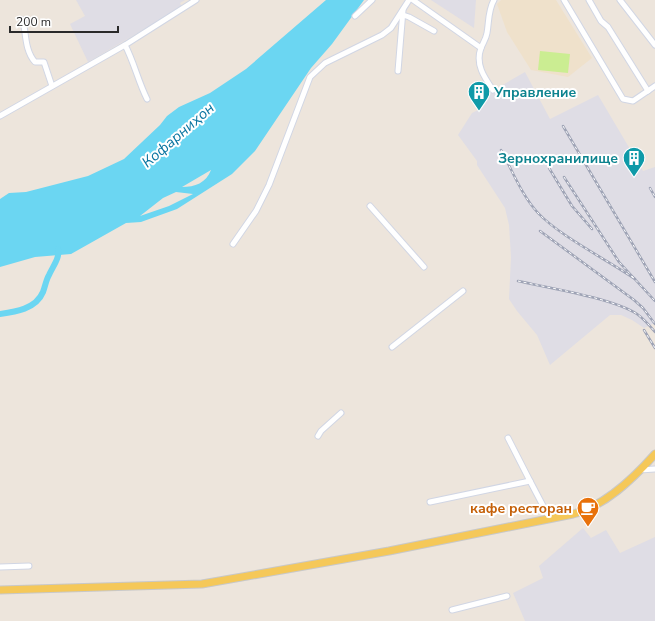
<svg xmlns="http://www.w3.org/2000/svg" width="655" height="621" viewBox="0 0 655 621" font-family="'Nunito Sans',sans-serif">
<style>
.industrial{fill:#dfdde5}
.education{fill:#efe1cb}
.pitch{fill:#cbed92}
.water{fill:#6bd6f2;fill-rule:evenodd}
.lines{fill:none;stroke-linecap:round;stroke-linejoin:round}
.river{stroke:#6bd6f2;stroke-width:6}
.minor-casing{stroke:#d1d6e4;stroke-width:7}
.major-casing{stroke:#c8c8c8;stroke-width:9}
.minor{stroke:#fff;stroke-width:5}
.major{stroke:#f5c859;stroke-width:7}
.rail-casing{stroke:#9ea3b5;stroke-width:2.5}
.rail{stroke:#fff;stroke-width:1;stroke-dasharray:3;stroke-linecap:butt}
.labels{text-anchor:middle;stroke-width:4;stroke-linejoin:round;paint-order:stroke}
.culture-label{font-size:14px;font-weight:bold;fill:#0d838f;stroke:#fff;text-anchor:start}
.food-label{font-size:14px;font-weight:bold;fill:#c56008;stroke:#fff;text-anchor:end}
.water-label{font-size:15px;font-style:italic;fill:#0974a0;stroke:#fff}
</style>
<rect width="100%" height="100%" fill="#ede5dc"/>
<g class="industrial">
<polygon points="76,0 185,0 180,3 182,7 88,62 70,24 85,16"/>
<polygon points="431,0 476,0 474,28"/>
<polygon points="525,72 550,119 598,95 643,171 655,167 655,323 644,328 632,320 621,315 610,315 550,365 537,335 517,311 509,299 511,257 509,225 505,208 477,165 477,161 458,135 472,113 478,110 473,102"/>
<polygon points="583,528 591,538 606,530 620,553 655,537 655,621 525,621 513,593 543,578 539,566"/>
</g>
<polygon class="education" points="501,0 556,0 592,58 568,77 531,70 507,32 497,4"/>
<polygon class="pitch" points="540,51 570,54 568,73 538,70"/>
<path class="water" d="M326,0H364L332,44L311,68L255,151L232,174L177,209L141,222L126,223L71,254L35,257L0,267V199L9,193L26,192L88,176L124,159L160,125L167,116L179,107L210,93L246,69ZM211,170C206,183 195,187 182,187ZM176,192L193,194L169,206L140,216L163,198Z"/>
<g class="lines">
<path class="river" d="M0,314C15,312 36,309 43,292C45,287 46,280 49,275C53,266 60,258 58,249"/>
<g class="minor-casing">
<g id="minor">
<polyline points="413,0 481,48"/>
<polyline points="564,0 623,99 633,101 655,86"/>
<polyline points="589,0 601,21 608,27 648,91"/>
<polyline points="620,0 655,45"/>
<polyline points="403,15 409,17 434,31"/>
<polyline points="355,16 372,0"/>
<path d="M23,20C26,34 25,51 35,62H44L52,86"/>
<path d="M125,45C134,62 138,81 147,99"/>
<polyline points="398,71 403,10"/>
<path d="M493,90C484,77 475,64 481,48C483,43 486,39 487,33C489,22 488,10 494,0"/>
<polyline points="0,116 125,45 196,0"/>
<polyline points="370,206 424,267"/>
<polyline points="233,244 256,211 269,185 310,77 325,63 382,35 391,28 409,0"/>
<polyline points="392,347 463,291"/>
<polyline points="318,436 321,431 341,413"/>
<polyline points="640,470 655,469"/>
<polyline points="530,481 550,519"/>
<polyline points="430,502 530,481 508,438"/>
<polyline points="0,567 29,566"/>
<polyline points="452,610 507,596"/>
</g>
</g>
<g class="major-casing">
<path id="major" d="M0,590L202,584L389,551L573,514C605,506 633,479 655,454"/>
</g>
<use href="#minor" class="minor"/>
<use href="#major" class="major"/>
<g class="rail-casing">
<g id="rail">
<polyline points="563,126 655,282"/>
<path d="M501,150C512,170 522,196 538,213C561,237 606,259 635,279"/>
<polyline points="549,168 572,206 592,229"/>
<polyline points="564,177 619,262 655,301"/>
<polyline points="650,188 655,197"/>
<polyline points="540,231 634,300 643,308 655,324"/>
<path d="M518,281C549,288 612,298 637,314C644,319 650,326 655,332"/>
<polyline points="644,330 655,348"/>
</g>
</g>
<use href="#rail" class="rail"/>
</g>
<defs>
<g id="building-pin" transform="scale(1.15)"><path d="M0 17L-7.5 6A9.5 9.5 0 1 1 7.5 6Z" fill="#0f9aa8" stroke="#fff"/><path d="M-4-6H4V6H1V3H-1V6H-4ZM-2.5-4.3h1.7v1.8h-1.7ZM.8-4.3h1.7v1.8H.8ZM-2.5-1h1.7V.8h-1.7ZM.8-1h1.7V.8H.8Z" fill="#fff"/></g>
<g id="cafe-pin" transform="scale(1.15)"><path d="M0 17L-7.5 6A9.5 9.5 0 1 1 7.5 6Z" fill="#e8710a" stroke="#fff"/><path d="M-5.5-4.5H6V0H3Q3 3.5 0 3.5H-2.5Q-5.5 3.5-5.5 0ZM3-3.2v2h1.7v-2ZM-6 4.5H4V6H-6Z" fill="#fff"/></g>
</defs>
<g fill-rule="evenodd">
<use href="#building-pin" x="479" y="92"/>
<use href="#building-pin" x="634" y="158"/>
<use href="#cafe-pin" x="588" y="508"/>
</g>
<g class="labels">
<g class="culture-label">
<text x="494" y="97">Управление</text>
<text x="618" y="163" text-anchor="end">Зернохранилище</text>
</g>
<g class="food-label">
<text x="572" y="513">кафе ресторан</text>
</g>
<g class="water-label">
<text transform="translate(178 135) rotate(-41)" y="5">Кофарниҳон</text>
</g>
</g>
<path d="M10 26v6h108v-6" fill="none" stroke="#2a2a2a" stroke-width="2"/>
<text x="16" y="26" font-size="12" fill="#2a2a2a" stroke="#ffffff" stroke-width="3" paint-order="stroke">200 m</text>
</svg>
